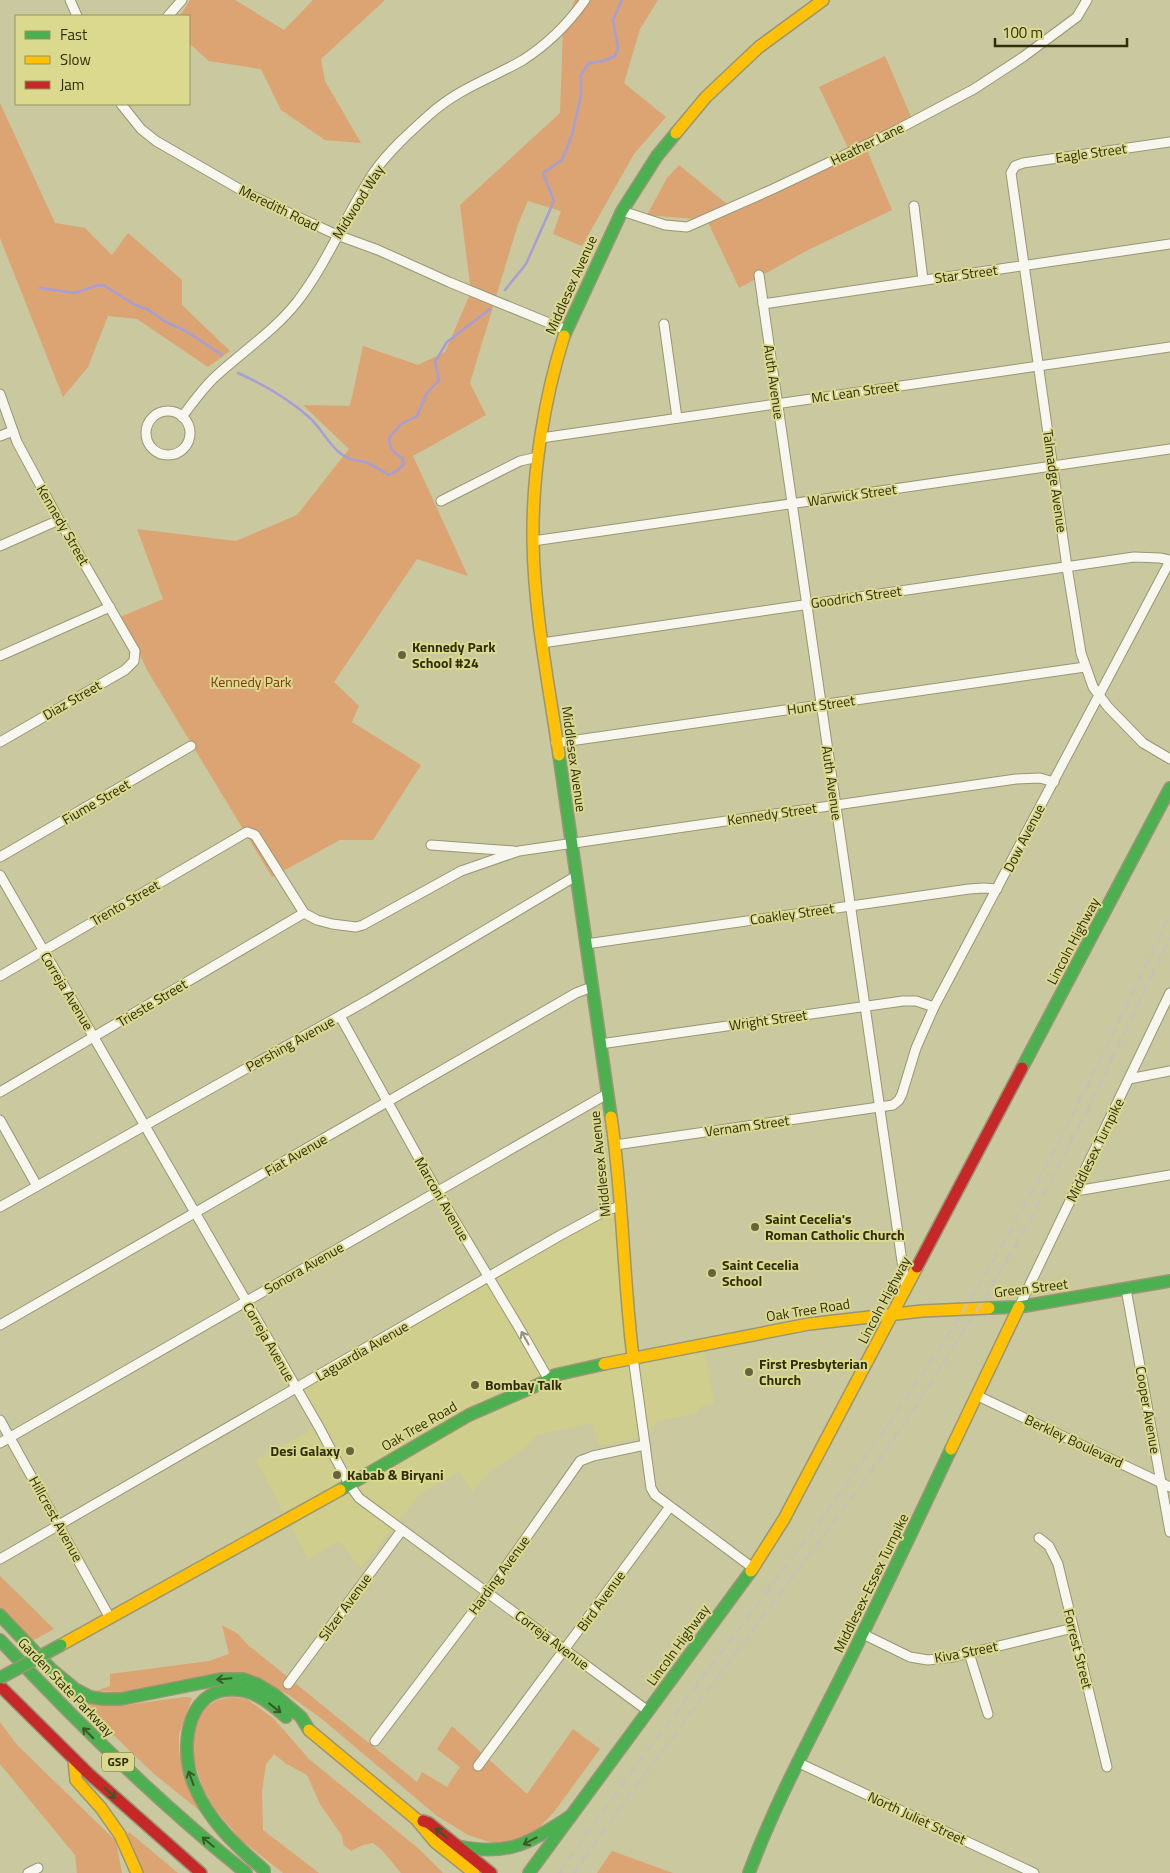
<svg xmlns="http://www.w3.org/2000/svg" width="1170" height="1873" viewBox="0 0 1170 1873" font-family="'Titillium Web',sans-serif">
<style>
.built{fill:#d0ce8c}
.green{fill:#dca373}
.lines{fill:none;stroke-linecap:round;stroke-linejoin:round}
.stream{stroke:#a69ed7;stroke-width:2.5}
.street-casing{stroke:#989675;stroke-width:11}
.fast-casing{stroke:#989675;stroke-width:14}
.slow-casing{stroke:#989675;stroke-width:14}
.jam-casing{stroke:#989675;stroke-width:14}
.street{stroke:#f7f7f0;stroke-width:9}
.fast{stroke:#4caf50;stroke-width:11}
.slow{stroke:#ffc107;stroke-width:11}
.jam{stroke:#c62828;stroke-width:11}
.rail{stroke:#c3c3b7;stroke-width:2.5;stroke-dasharray:10 5;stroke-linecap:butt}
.fast-bridge-casing{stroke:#989675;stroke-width:14;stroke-linecap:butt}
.fast-bridge{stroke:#4caf50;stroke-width:11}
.oneway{stroke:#93927f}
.oneway2{stroke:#395a25}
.poi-dot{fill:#656340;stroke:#dbd98d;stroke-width:2}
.labels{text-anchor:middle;stroke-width:4;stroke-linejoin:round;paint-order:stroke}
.shield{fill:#dbd98d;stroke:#636134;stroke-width:1}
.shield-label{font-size:12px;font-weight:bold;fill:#2f2d0e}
.street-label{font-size:14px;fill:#2f2d0e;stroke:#dbd98d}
.poi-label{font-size:14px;font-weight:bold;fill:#2f2d0e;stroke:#dbd98d;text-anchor:start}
.park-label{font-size:14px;fill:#7b3912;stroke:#dbd98d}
</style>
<rect width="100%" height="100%" fill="#cac89e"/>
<polygon class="built" points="614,1207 633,1357 703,1343 714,1403 698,1408 699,1413 657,1421 649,1431 638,1438 599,1446 592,1423 537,1435 524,1449 490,1471 472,1492 459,1471 419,1495 361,1568 339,1541 308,1559 256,1460 318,1427 296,1389"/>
<g class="green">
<polygon points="190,0 235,0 284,30 313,0 385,0 321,59 325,81 361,143 325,140 281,110 261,69 209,61 189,43 189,16 180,16"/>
<polygon points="575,0 658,0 640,29 624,83 666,117 634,154 582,246 553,234 561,211 528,201 518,224 470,383 486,415 413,456 468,576 417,559 334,682 359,706 352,722 421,765 373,840 340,840 272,877 147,670 134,642 118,618 163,599 137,529 236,541 297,515 349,449 303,405 350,406 363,346 418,365 445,352 471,292 460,205 560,113 563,30"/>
<polygon points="885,56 915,126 866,148 892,210 808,250 739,288 707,220 647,215 667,178 679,165 733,209 851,154 819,87"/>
<polygon points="0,103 55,223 85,228 112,255 128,233 182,280 182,305 230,351 208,367 137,319 108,316 88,367 63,397 0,238"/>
<polygon points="0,1576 54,1629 30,1642 0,1607"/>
<polygon points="222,1625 238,1634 248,1645 417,1782 422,1772 447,1787 460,1767 437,1749 452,1726 527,1794 573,1729 600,1749 554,1812 531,1836 496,1844 468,1835 437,1816 322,1719 289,1695 266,1682 122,1692 96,1691 110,1686 110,1674 209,1661 229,1654"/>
<polygon points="185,1697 192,1698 179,1734 179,1752 200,1811 153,1773 76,1699 77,1698 119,1706"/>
<polygon points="232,1697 247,1699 274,1719 309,1759 419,1849 443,1873 401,1873 382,1850 373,1843 363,1845 351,1851 343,1844 342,1836 320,1804 307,1775 285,1763 274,1754 266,1764 262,1791 263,1830 319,1873 283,1873 241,1840 215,1809 203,1789 191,1751 197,1719 206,1707 218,1700"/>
<polygon points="0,1722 17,1745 116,1841 122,1873 77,1873 75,1855 0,1764"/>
<polygon points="129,1832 178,1873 141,1873 127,1835"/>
<polygon points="612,1851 673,1873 597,1873"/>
</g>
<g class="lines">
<g class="stream">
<polyline points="40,288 75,293 98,285 105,286 135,305 149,310 164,321 186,331 222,355"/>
<polyline points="505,290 526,264 554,201 543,173 562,160 572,135 581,96 581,75 589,63 603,61 615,56 618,48 613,20 622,0"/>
<path d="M238,373C263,384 289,399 310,418C321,428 329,445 340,453C348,460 356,460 365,462C373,465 381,470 389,475L397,471L404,464L402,458C393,453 390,448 389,438L401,424L417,416L427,393L439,380L435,362L447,342L490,309"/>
</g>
<g class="street-casing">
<g id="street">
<polyline points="70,0 77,16"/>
<polyline points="168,16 182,0"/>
<polyline points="121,104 141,129 156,141 248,194 337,235 378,250 449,282 566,330"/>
<polyline points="1170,142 1023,163 1015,166 1011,173 1067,567 1081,653 1093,687 1108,707 1143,743 1170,759"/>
<polyline points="914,206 923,280"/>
<polyline points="622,211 665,225 687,227 773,189 891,133 974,89 1023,57 1077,17 1087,0"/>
<polyline points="759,275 906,1289"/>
<polyline points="763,304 1170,244"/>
<polyline points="664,324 677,418"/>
<polyline points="0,394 17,442 59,520 135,651 134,661 125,670 0,742"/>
<circle cx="168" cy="433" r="22"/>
<path d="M182,417C193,402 203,388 216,376C243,351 274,331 297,302C328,262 346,214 374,172C389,151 410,132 429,115C459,88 490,79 523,60C548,44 568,24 585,0"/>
<polyline points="0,436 13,431"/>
<polyline points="541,438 1170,347"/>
<polyline points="441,501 520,461 538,457"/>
<polyline points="533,541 1170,449"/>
<polyline points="0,546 59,520"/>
<polyline points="542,643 1134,557 1160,558 1170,560"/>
<polyline points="0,656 110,607"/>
<polyline points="556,743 1085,667"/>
<polyline points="431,845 514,851"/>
<polyline points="0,857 191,746"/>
<polyline points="0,875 319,1427 349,1484 359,1498 648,1711"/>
<polyline points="586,944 969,889 984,888 997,889"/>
<polyline points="0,976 247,832 255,835 304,913 317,920 332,924 356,927 363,925 461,871 519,851 1016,779 1040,778 1054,782"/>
<polyline points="340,1016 437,1191 518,1326 549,1380"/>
<polyline points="600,1044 903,1001 916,1001 934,1007"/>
<polyline points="1129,1079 1170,1071"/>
<polyline points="0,1092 304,913"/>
<polyline points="0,1120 37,1186"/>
<polyline points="615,1145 893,1105 899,1100 902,1094 916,1048 934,1007 1170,561"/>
<polyline points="1076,1191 1170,1175"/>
<polyline points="0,1207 368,1000 576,876"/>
<polyline points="1126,1289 1170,1532"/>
<polyline points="1019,1307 1170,993"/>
<polyline points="0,1325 576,993 592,987"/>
<polyline points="633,1357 651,1488 655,1495 753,1568"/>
<polyline points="978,1396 1170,1487"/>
<polyline points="0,1420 110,1618"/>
<polyline points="0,1443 607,1094"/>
<polyline points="1039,1538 1049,1546 1058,1564 1107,1767"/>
<polyline points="0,1559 559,1236 607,1210 621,1206"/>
<polyline points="863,1634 910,1657 928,1660 953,1657 1073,1628"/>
<polyline points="969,1653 988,1714"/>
<polyline points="288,1684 402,1530"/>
<polyline points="375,1741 488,1592 580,1461 593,1456 645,1445"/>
<polyline points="799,1763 1034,1873"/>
<polyline points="478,1766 669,1508"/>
<polyline points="28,1873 38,1868"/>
</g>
</g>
<g class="fast-casing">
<g id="fast">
<polyline points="564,336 622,211 657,156 676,133"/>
<polyline points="559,755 611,1117"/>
<polyline points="1022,1068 1170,788"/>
<polyline points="989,1308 1019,1307 1170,1281"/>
<polyline points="340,1490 469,1415 549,1380 555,1375 604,1364"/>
<polyline points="0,1615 52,1670 75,1689 90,1697 103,1699 121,1699 221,1679 243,1679 257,1684 275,1695 301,1717 309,1730"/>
<path d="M0,1640C77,1723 158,1802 246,1873"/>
<path d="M457,1846C510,1857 528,1843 571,1816"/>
<path d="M264,1873V1870C236,1846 208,1820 194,1785C178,1746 187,1680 244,1691C260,1694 274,1707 286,1717"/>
<polyline points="529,1873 751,1571"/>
<path d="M749,1873C775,1803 811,1737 844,1671C881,1598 916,1523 951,1449"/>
</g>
</g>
<g class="slow-casing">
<g id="slow">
<polyline points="676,133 706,97 759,47 823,0"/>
<path d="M559,755C549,685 534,613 533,541C532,474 544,399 564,336"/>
<path d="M611,1117C623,1196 623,1277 633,1357"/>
<polyline points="604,1364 809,1324 922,1311 989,1308"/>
<polyline points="951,1449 1019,1307"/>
<polyline points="751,1571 784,1519 917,1267"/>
<polyline points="61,1645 340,1490"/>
<polyline points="309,1730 416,1819 435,1842 474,1873"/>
<polyline points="74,1760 76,1780 101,1808 120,1835 137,1873"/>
</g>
</g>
<g class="jam-casing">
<g id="jam">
<polyline points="917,1267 1022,1068"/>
<polyline points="0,1686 88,1773 201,1873"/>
<polyline points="423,1821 429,1823 491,1873"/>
</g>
</g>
<use href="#street" class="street"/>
<use href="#fast" class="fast"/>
<use href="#slow" class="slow"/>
<use href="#jam" class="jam"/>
<g class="rail">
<path d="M559,1873C688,1688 834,1516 954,1325C1037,1195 1103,1054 1170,915"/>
<polyline points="574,1873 625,1801 848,1503 907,1420 985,1297 1030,1220 1086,1113 1170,938"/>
</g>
<g class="fast-bridge-casing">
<polyline id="fast-bridge" points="0,1678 61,1645"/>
</g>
<use href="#fast-bridge" class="fast-bridge"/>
</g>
<defs><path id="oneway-shaft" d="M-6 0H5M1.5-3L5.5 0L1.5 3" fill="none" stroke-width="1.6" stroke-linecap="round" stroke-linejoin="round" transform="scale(1.25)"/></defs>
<use class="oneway" href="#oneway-shaft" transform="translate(525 1338) rotate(-119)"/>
<g class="oneway2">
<use href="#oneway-shaft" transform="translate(224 1679) rotate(175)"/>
<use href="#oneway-shaft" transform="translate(275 1708) rotate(38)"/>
<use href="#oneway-shaft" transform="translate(88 1733) rotate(-135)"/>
<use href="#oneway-shaft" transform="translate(191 1778) rotate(-110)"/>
<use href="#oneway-shaft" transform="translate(110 1793) rotate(43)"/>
<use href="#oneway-shaft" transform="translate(441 1833) rotate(-140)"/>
<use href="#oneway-shaft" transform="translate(530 1841) rotate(152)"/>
<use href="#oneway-shaft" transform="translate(208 1842) rotate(-140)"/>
</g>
<g class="poi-dot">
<circle cx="402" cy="655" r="5"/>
<circle cx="755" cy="1227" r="5"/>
<circle cx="712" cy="1273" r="5"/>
<circle cx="749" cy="1372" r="5"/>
<circle cx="475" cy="1385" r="5"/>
<circle cx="350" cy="1451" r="5"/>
<circle cx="337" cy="1475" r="5"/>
</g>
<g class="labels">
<rect class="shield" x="102" y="1752.5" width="32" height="19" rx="4"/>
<g class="shield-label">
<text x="118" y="1766">GSP</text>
</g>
<g class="street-label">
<text transform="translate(867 144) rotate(-26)" y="5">Heather Lane</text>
<text transform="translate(1091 153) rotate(-8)" y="5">Eagle Street</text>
<text transform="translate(358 202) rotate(-58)" y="5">Midwood Way</text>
<text transform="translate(279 208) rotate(26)" y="5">Meredith Road</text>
<text transform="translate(966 274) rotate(-8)" y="5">Star Street</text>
<text transform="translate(571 285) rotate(-66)" y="5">Middlesex Avenue</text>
<text transform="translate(774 382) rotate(82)" y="5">Auth Avenue</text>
<text transform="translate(855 392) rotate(-8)" y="5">Mc Lean Street</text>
<text transform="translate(1055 481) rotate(82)" y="5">Talmadge Avenue</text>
<text transform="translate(852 495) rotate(-8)" y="5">Warwick Street</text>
<text transform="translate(63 525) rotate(60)" y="5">Kennedy Street</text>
<text transform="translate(856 597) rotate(-8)" y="5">Goodrich Street</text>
<text transform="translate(72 700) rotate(-30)" y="5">Diaz Street</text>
<text transform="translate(821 705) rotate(-8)" y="5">Hunt Street</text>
<text transform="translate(574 759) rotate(82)" y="5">Middlesex Avenue</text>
<text transform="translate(832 783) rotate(82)" y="5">Auth Avenue</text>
<text transform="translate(96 802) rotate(-30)" y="5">Fiume Street</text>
<text transform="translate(772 814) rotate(-8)" y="5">Kennedy Street</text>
<text transform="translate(1024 838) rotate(-63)" y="5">Dow Avenue</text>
<text transform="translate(125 903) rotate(-30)" y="5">Trento Street</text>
<text transform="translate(792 914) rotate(-8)" y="5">Coakley Street</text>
<text transform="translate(1073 941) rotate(-62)" y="5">Lincoln Highway</text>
<text transform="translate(67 991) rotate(59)" y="5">Correja Avenue</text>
<text transform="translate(152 1003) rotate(-31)" y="5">Trieste Street</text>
<text transform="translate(768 1020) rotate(-8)" y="5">Wright Street</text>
<text transform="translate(290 1044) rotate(-29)" y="5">Pershing Avenue</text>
<text transform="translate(747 1126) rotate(-8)" y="5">Vernam Street</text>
<text transform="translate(1095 1150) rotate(-64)" y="5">Middlesex Turnpike</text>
<text transform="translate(296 1155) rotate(-30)" y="5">Fiat Avenue</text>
<text transform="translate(600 1164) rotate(-96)" y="5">Middlesex Avenue</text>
<text transform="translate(442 1199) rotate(60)" y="5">Marconi Avenue</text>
<text transform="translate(304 1268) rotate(-30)" y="5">Sonora Avenue</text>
<text transform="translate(1031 1288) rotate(-7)" y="5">Green Street</text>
<text transform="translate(884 1300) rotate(-62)" y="5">Lincoln Highway</text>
<text transform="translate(808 1310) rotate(-9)" y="5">Oak Tree Road</text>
<text transform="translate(269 1342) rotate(60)" y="5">Correja Avenue</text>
<text transform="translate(362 1351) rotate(-30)" y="5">Laguardia Avenue</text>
<text transform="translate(1148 1410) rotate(80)" y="5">Cooper Avenue</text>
<text transform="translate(419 1426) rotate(-30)" y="5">Oak Tree Road</text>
<text transform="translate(1074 1441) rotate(25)" y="5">Berkley Boulevard</text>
<text transform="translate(56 1519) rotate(61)" y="5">Hillcrest Avenue</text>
<text transform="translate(499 1575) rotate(-54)" y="5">Harding Avenue</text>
<text transform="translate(871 1583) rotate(-64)" y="5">Middlesex-Essex Turnpike</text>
<text transform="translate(601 1601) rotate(-54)" y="5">Bird Avenue</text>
<text transform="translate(345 1607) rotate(-54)" y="5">Silzer Avenue</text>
<text transform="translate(552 1640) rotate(37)" y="5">Correja Avenue</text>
<text transform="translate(678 1645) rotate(-54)" y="5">Lincoln Highway</text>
<text transform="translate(1078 1649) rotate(76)" y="5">Forrest Street</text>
<text transform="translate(966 1652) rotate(-11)" y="5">Kiva Street</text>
<text transform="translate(66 1687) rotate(46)" y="5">Garden State Parkway</text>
<text transform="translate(917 1818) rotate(25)" y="5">North Juliet Street</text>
</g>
<g class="poi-label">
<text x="412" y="652">Kennedy Park<tspan x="412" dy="16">School #24</tspan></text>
<text x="765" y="1224">Saint Cecelia's<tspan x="765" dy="16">Roman Catholic Church</tspan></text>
<text x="722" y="1270">Saint Cecelia<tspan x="722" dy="16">School</tspan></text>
<text x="759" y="1369">First Presbyterian<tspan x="759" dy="16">Church</tspan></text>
<text x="485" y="1390">Bombay Talk</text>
<text x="340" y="1456" text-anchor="end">Desi Galaxy</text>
<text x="347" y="1480">Kabab &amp; Biryani</text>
</g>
<g class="park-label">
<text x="251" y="687">Kennedy Park</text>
</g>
</g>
<rect x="15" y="15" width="175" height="90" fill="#dbd98d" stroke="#96945a"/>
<rect x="25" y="31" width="25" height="8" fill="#4caf50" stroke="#96945a"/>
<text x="60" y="40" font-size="15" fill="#2f2d0e">Fast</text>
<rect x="25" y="56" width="25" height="8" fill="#ffc107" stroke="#96945a"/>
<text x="60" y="65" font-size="15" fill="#2f2d0e">Slow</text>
<rect x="25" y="81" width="25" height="8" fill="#c62828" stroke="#96945a"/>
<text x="60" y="90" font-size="15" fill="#2f2d0e">Jam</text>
<path d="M995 38v8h132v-8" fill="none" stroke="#2f2d0e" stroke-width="2.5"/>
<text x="1002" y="38" font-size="15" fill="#2f2d0e" stroke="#dbd98d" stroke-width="4" paint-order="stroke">100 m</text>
</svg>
